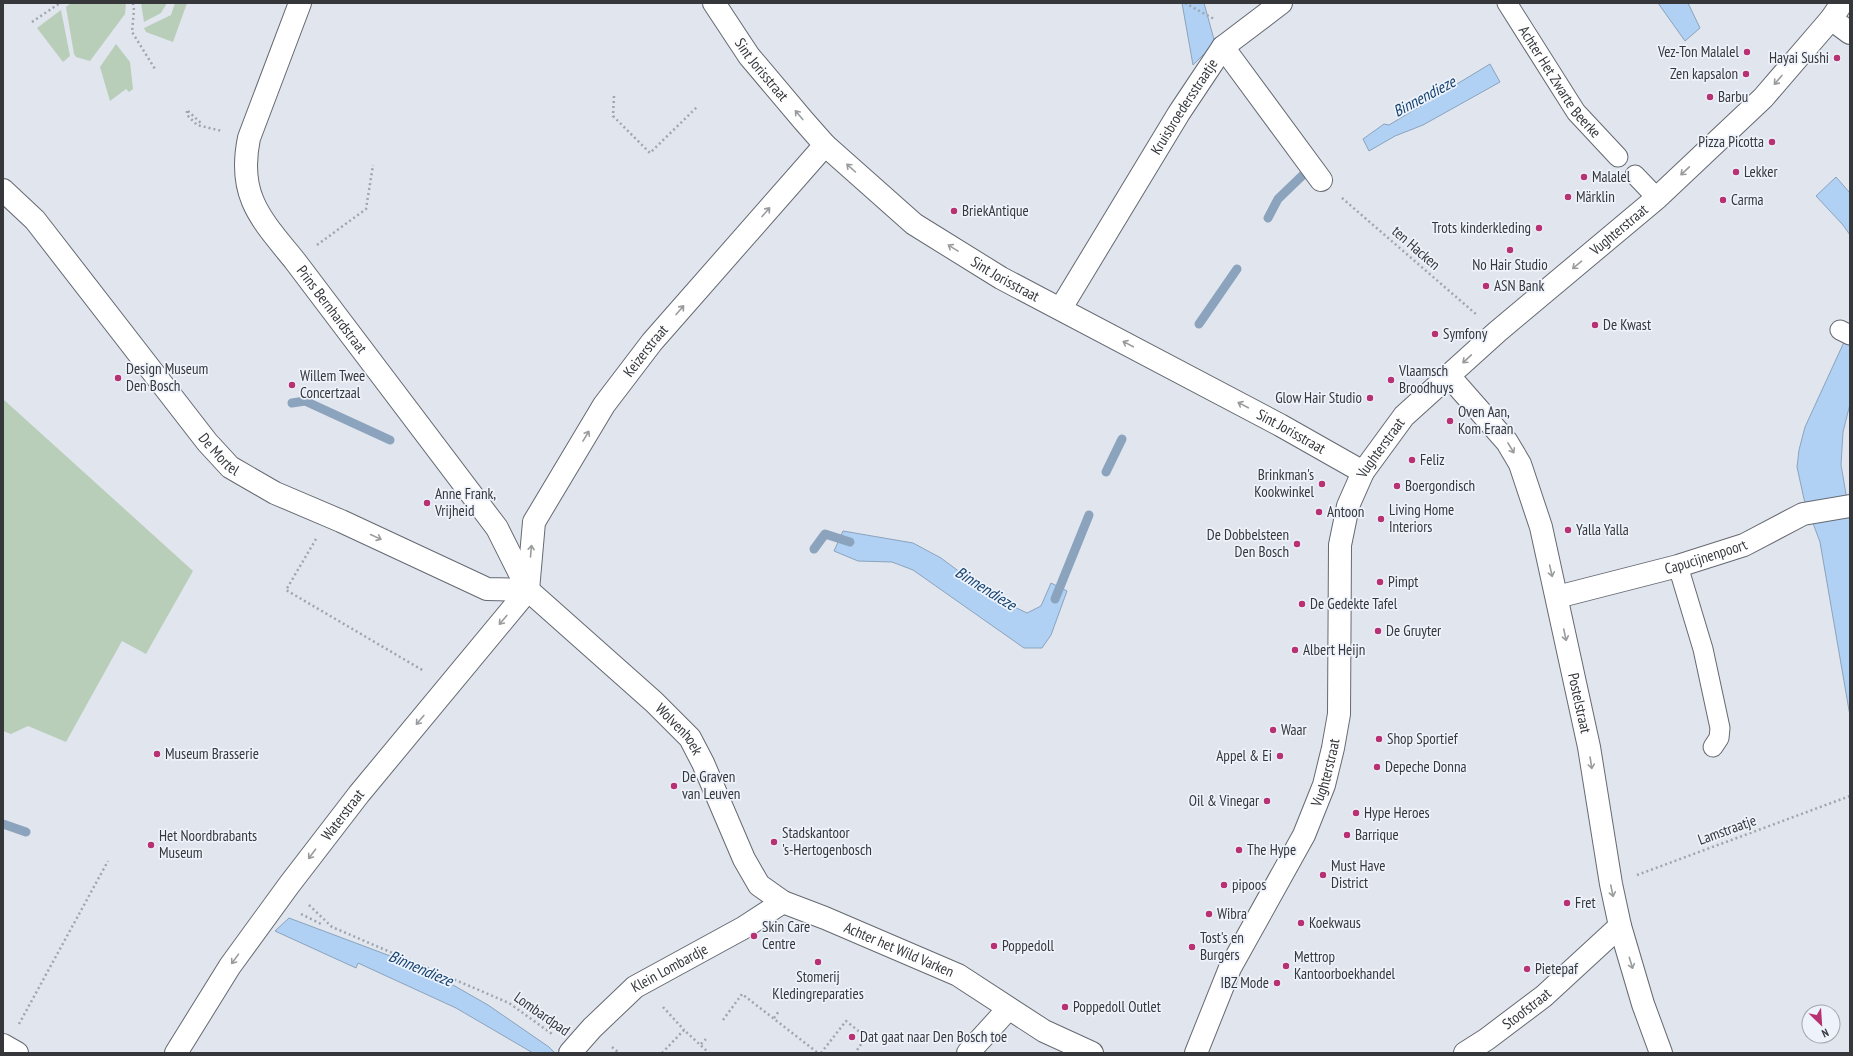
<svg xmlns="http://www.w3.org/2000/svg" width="1853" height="1056" viewBox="0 0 1853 1056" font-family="'PT Sans Narrow',sans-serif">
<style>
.green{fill:#b9ceb9}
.water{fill:#b0d1f4;stroke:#8ba3bc}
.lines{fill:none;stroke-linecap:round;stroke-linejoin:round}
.stream{stroke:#8ba3bc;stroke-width:9}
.lane-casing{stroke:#656971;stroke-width:21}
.street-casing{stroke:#656971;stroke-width:24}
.path{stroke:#a1a5ac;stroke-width:2.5;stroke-dasharray:2 3;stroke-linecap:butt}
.lane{stroke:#fff;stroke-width:19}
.street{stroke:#fff;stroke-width:22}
.oneway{stroke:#9a9b9d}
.poi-dot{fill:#b73173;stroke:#edf2fb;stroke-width:1.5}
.labels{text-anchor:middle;stroke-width:3.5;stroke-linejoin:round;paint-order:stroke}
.poi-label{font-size:15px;fill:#35373b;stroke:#edf2fb;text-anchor:start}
.street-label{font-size:15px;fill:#35373b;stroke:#edf2fb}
.water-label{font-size:16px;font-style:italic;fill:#15436f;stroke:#edf2fb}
</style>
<rect width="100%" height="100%" fill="#e0e5ee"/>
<g class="green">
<polygon points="71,3 126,3 125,14 90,61 76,57 74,54 66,7"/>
<polygon points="141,3 167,3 161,13 144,22"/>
<polygon points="175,3 187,3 173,42 146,32 144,28 171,15"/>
<polygon points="61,10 70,56 63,62 37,28"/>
<polygon points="116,44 130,62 133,89 129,92 126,89 110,101 100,67"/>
<polygon points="3,399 193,571 146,654 122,641 66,742 28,726 11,734 3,731"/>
</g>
<g class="water">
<polygon points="1182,3 1204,3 1215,43 1193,65"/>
<polygon points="1658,3 1688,3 1700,28 1685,41"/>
<polygon points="1490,64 1500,82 1423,125 1395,136 1369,151 1363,139 1384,124 1389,125"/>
<polygon points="1836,177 1850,193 1850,235 1843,225 1816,196"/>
<polygon points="1850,329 1850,404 1843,432 1841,465 1850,517 1850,716 1820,542 1804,499 1797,467 1799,450 1805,427"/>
<polygon points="843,531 913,543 941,558 992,596 1027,613 1041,606 1051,583 1067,591 1051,635 1042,648 1024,648 913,570 892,562 858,561 834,551"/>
<polygon points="289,918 425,969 488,1005 549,1047 555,1053 533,1053 456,1008 358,963 356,968 275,931"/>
</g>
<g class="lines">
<g class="stream">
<polyline points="1268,218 1278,199 1306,172"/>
<polyline points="1199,324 1237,269"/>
<polyline points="292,403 305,401 390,440"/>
<polyline points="1106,472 1122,439"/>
<polyline points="814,549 825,534 850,542"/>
<polyline points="1055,599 1089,515"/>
<polyline points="3,824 26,832"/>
</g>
<g class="lane-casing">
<g id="lane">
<path id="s1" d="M1507,3L1576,112L1618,157"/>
<polyline points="1635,175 1657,198"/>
<polyline points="1840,330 1850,335"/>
<polyline points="1678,566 1703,649 1720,728 1719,738 1713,747"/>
</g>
</g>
<g class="street-casing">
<g id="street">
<path id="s2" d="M300,3L249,138C237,196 261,219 295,261L497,528L528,590L654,702L690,738L703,763L744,859L759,885L783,902L825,918L958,975L1044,1031L1092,1053"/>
<path id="s3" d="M714,3L749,56L803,120L825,145L914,224L1001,278L1280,425L1363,472"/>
<polyline points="1831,19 1850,33"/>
<polyline points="1223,47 1321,180"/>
<path id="s4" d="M3,190L35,220L207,442L230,467L275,493L341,521L487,589L528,590"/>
<path id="s5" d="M1061,308L1179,113L1223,47L1281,3"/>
<path id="s6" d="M1449,376L1507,442L1520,464L1541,527L1589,747L1611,884L1620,926L1643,1004L1661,1053"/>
<path id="s7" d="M528,590L534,522L604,405L652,342L825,145"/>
<path id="s8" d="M1557,597L1678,566L1744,545L1803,514L1850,506"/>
<polyline points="3,1045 17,1053"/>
<path id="s9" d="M176,1053L230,966L289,885L359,794L528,590"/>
<path id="s10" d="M570,1053L592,1028L635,987L743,928L783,902"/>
<polyline points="968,1053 1008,1009"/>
<path id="s11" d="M1196,1053L1230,968L1304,835L1324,785L1333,748L1339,714L1340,545L1348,506L1363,472L1404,416L1497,332L1657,198L1763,98L1831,19L1842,3"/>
<path id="s12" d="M1465,1053L1487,1039L1544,996L1620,926"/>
</g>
</g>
<g class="path">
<polyline points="133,3 134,10 132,32 155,69"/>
<polyline points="1185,3 1214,19"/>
<polyline points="32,22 60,3"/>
<polyline points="614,96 613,116 650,153 697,107"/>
<polyline points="187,111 187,115 197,125 222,131"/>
<polyline points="188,111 202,124"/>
<polyline points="1342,198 1477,315"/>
<polyline points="317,245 366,209 373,165"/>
<polyline points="316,539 286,590 424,671"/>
<polyline points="1637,875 1850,796"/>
<polyline points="309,905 332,927 509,1003 552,1034"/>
<polyline points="301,914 321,924"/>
<polyline points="663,1007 684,1030"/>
<polyline points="774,1018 779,1011"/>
<polyline points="723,1020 742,994 818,1053"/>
<polyline points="19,1024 108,861"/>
<polyline points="701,1044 706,1039"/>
<polyline points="612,1047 619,1053"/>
<polyline points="662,1053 684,1030 709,1053"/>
<polyline points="821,1053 846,1021 866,1037 855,1053"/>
</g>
<use href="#lane" class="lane"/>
<use href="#street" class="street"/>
</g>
<defs><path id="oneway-shaft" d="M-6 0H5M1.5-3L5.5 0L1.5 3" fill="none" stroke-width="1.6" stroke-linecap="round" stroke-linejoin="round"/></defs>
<g class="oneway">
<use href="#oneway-shaft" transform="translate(1778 80) rotate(131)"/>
<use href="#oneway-shaft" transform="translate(799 115) rotate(-130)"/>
<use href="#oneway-shaft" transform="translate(851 168) rotate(-138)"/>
<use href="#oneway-shaft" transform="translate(1685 171) rotate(137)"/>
<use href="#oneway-shaft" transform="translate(766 212) rotate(-49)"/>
<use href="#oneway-shaft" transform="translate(953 248) rotate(-148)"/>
<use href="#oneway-shaft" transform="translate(1577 265) rotate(140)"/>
<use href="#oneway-shaft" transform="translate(680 310) rotate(-49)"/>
<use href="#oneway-shaft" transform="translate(1128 344) rotate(-152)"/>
<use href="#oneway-shaft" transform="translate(1467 359) rotate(137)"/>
<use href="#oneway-shaft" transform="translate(1243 405) rotate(-152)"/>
<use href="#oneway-shaft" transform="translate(586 436) rotate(-59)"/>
<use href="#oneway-shaft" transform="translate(1511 448) rotate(59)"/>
<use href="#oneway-shaft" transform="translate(376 537) rotate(25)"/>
<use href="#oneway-shaft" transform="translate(531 551) rotate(-85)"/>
<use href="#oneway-shaft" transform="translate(1551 571) rotate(77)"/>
<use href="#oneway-shaft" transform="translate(503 620) rotate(130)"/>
<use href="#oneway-shaft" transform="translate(1565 635) rotate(78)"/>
<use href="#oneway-shaft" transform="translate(420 720) rotate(130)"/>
<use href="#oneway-shaft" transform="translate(1591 763) rotate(81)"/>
<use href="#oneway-shaft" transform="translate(312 854) rotate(127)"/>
<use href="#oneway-shaft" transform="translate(1612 891) rotate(78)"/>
<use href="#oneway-shaft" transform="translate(235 959) rotate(126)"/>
<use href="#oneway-shaft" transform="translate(1631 963) rotate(73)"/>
</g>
<g class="poi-dot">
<circle cx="1747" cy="52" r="4"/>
<circle cx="1837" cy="58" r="4"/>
<circle cx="1746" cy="74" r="4"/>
<circle cx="1710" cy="97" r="4"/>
<circle cx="1772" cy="142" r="4"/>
<circle cx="1736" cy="172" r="4"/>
<circle cx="1584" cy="177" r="4"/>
<circle cx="1568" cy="197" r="4"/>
<circle cx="1723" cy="200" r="4"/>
<circle cx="954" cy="211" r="4"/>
<circle cx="1539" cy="228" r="4"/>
<circle cx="1510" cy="250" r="4"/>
<circle cx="1486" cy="286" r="4"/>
<circle cx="1595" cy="325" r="4"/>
<circle cx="1435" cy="334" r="4"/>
<circle cx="118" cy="378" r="4"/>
<circle cx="1391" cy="380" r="4"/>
<circle cx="292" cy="385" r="4"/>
<circle cx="1370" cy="398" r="4"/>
<circle cx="1450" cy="421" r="4"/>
<circle cx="1412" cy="460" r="4"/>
<circle cx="1322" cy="484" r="4"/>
<circle cx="1397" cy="486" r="4"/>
<circle cx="427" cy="503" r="4"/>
<circle cx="1319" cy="512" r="4"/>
<circle cx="1381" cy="519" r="4"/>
<circle cx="1568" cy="530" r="4"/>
<circle cx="1297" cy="544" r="4"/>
<circle cx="1380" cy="582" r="4"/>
<circle cx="1302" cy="604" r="4"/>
<circle cx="1378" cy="631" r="4"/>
<circle cx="1295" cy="650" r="4"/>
<circle cx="1273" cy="730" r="4"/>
<circle cx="1379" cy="739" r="4"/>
<circle cx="157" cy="754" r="4"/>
<circle cx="1280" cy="756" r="4"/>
<circle cx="1377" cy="767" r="4"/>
<circle cx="674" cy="786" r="4"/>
<circle cx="1267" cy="801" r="4"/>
<circle cx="1356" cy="813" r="4"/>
<circle cx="1347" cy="835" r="4"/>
<circle cx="774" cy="842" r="4"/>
<circle cx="151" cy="845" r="4"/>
<circle cx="1239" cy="850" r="4"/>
<circle cx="1323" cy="875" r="4"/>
<circle cx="1224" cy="885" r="4"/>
<circle cx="1567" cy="903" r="4"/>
<circle cx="1209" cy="914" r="4"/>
<circle cx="1301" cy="923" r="4"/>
<circle cx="754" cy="936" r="4"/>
<circle cx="994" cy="946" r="4"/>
<circle cx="1192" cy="947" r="4"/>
<circle cx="818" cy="962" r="4"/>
<circle cx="1286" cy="966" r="4"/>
<circle cx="1527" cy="969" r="4"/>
<circle cx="1277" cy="983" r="4"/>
<circle cx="1065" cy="1007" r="4"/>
<circle cx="852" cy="1037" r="4"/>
</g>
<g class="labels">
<g class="poi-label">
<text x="1739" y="57" text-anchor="end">Vez-Ton Malalel</text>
<text x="1829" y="63" text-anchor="end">Hayai Sushi</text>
<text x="1738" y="79" text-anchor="end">Zen kapsalon</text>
<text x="1718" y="102">Barbu</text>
<text x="1764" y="147" text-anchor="end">Pizza Picotta</text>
<text x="1744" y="177">Lekker</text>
<text x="1592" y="182">Malalel</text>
<text x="1576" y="202">Märklin</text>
<text x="1731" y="205">Carma</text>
<text x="962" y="216">BriekAntique</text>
<text x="1531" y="233" text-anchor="end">Trots kinderkleding</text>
<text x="1510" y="270" text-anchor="middle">No Hair Studio</text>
<text x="1494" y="291">ASN Bank</text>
<text x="1603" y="330">De Kwast</text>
<text x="1443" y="339">Symfony</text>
<text x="126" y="374">Design Museum<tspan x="126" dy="17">Den Bosch</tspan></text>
<text x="1399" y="376">Vlaamsch<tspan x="1399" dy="17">Broodhuys</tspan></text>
<text x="300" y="381">Willem Twee<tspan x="300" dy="17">Concertzaal</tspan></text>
<text x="1362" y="403" text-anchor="end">Glow Hair Studio</text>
<text x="1458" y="417">Oven Aan,<tspan x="1458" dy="17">Kom Eraan</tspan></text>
<text x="1420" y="465">Feliz</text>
<text x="1314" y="480" text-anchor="end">Brinkman's<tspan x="1314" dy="17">Kookwinkel</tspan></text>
<text x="1405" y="491">Boergondisch</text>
<text x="435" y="499">Anne Frank,<tspan x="435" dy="17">Vrijheid</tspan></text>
<text x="1389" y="515">Living Home<tspan x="1389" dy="17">Interiors</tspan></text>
<text x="1327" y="517">Antoon</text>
<text x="1576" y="535">Yalla Yalla</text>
<text x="1289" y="540" text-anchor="end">De Dobbelsteen<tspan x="1289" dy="17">Den Bosch</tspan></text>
<text x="1388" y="587">Pimpt</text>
<text x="1310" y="609">De Gedekte Tafel</text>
<text x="1386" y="636">De Gruyter</text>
<text x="1303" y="655">Albert Heijn</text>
<text x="1281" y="735">Waar</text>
<text x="1387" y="744">Shop Sportief</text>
<text x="165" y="759">Museum Brasserie</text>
<text x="1272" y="761" text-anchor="end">Appel &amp; Ei</text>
<text x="1385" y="772">Depeche Donna</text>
<text x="682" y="782">De Graven<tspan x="682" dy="17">van Leuven</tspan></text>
<text x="1259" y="806" text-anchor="end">Oil &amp; Vinegar</text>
<text x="1364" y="818">Hype Heroes</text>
<text x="782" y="838">Stadskantoor<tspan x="782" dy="17">'s-Hertogenbosch</tspan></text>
<text x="1355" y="840">Barrique</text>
<text x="159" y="841">Het Noordbrabants<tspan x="159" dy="17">Museum</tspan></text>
<text x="1247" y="855">The Hype</text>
<text x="1331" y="871">Must Have<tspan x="1331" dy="17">District</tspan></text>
<text x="1232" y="890">pipoos</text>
<text x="1575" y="908">Fret</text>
<text x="1217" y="919">Wibra</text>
<text x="1309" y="928">Koekwaus</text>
<text x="762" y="932">Skin Care<tspan x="762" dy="17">Centre</tspan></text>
<text x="1200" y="943">Tost's en<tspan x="1200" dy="17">Burgers</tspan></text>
<text x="1002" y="951">Poppedoll</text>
<text x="1294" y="962">Mettrop<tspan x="1294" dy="17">Kantoorboekhandel</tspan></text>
<text x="1535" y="974">Pietepaf</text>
<text x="818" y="982" text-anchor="middle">Stomerij<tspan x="818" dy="17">Kledingreparaties</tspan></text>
<text x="1269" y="988" text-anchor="end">IBZ Mode</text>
<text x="1073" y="1012">Poppedoll Outlet</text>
<text x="860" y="1042">Dat gaat naar Den Bosch toe</text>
</g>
<g class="street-label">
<text dy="5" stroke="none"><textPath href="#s3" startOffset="82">Sint Jorisstraat</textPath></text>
<text dy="5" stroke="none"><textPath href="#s1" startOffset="95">Achter Het Zwarte Beerke</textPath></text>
<text dy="5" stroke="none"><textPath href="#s5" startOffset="236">Kruisbroedersstraatje</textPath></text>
<text dy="5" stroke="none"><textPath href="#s11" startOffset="970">Vughterstraat</textPath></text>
<text transform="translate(1416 248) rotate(41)" y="5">ten Hacken</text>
<text dy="5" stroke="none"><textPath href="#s3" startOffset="406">Sint Jorisstraat</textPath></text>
<text dy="5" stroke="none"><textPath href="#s2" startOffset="343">Prins Bernhardstraat</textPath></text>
<text dy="5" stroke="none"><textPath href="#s7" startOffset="273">Keizerstraat</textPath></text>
<text dy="5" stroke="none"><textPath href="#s3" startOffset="730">Sint Jorisstraat</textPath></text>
<text dy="5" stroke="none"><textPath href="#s11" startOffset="646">Vughterstraat</textPath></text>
<text dy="5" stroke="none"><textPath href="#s4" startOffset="342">De Mortel</textPath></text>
<text dy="5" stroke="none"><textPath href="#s8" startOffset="154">Capucijnenpoort</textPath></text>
<text dy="5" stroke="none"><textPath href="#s6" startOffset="360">Postelstraat</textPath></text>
<text dy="5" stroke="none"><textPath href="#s2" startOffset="892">Wolvenhoek</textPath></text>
<text dy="5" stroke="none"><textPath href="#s11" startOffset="310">Vughterstraat</textPath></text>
<text dy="5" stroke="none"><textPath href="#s9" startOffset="291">Waterstraat</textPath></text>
<text transform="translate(1727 830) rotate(-20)" y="5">Lamstraatje</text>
<text dy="5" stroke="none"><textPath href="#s2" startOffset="1223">Achter het Wild Varken</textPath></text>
<text dy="5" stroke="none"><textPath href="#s10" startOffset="132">Klein Lombardje</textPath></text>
<text dy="5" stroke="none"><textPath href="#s12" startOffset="76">Stoofstraat</textPath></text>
<text transform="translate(542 1014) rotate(35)" y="5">Lombardpad</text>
</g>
<g class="water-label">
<text transform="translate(1424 96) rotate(-28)" y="6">Binnendieze</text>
<text transform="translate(986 588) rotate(32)" y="6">Binnendieze</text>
<text transform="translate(421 968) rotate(23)" y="6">Binnendieze</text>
</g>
</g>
<rect width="1853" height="1056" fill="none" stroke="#35373b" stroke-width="8"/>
<g transform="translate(1821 1024) rotate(155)"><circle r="19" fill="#edf2fb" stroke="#a3a7ae"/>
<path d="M0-3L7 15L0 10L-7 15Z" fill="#b73173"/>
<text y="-6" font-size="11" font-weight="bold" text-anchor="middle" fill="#35373b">N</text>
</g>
</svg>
